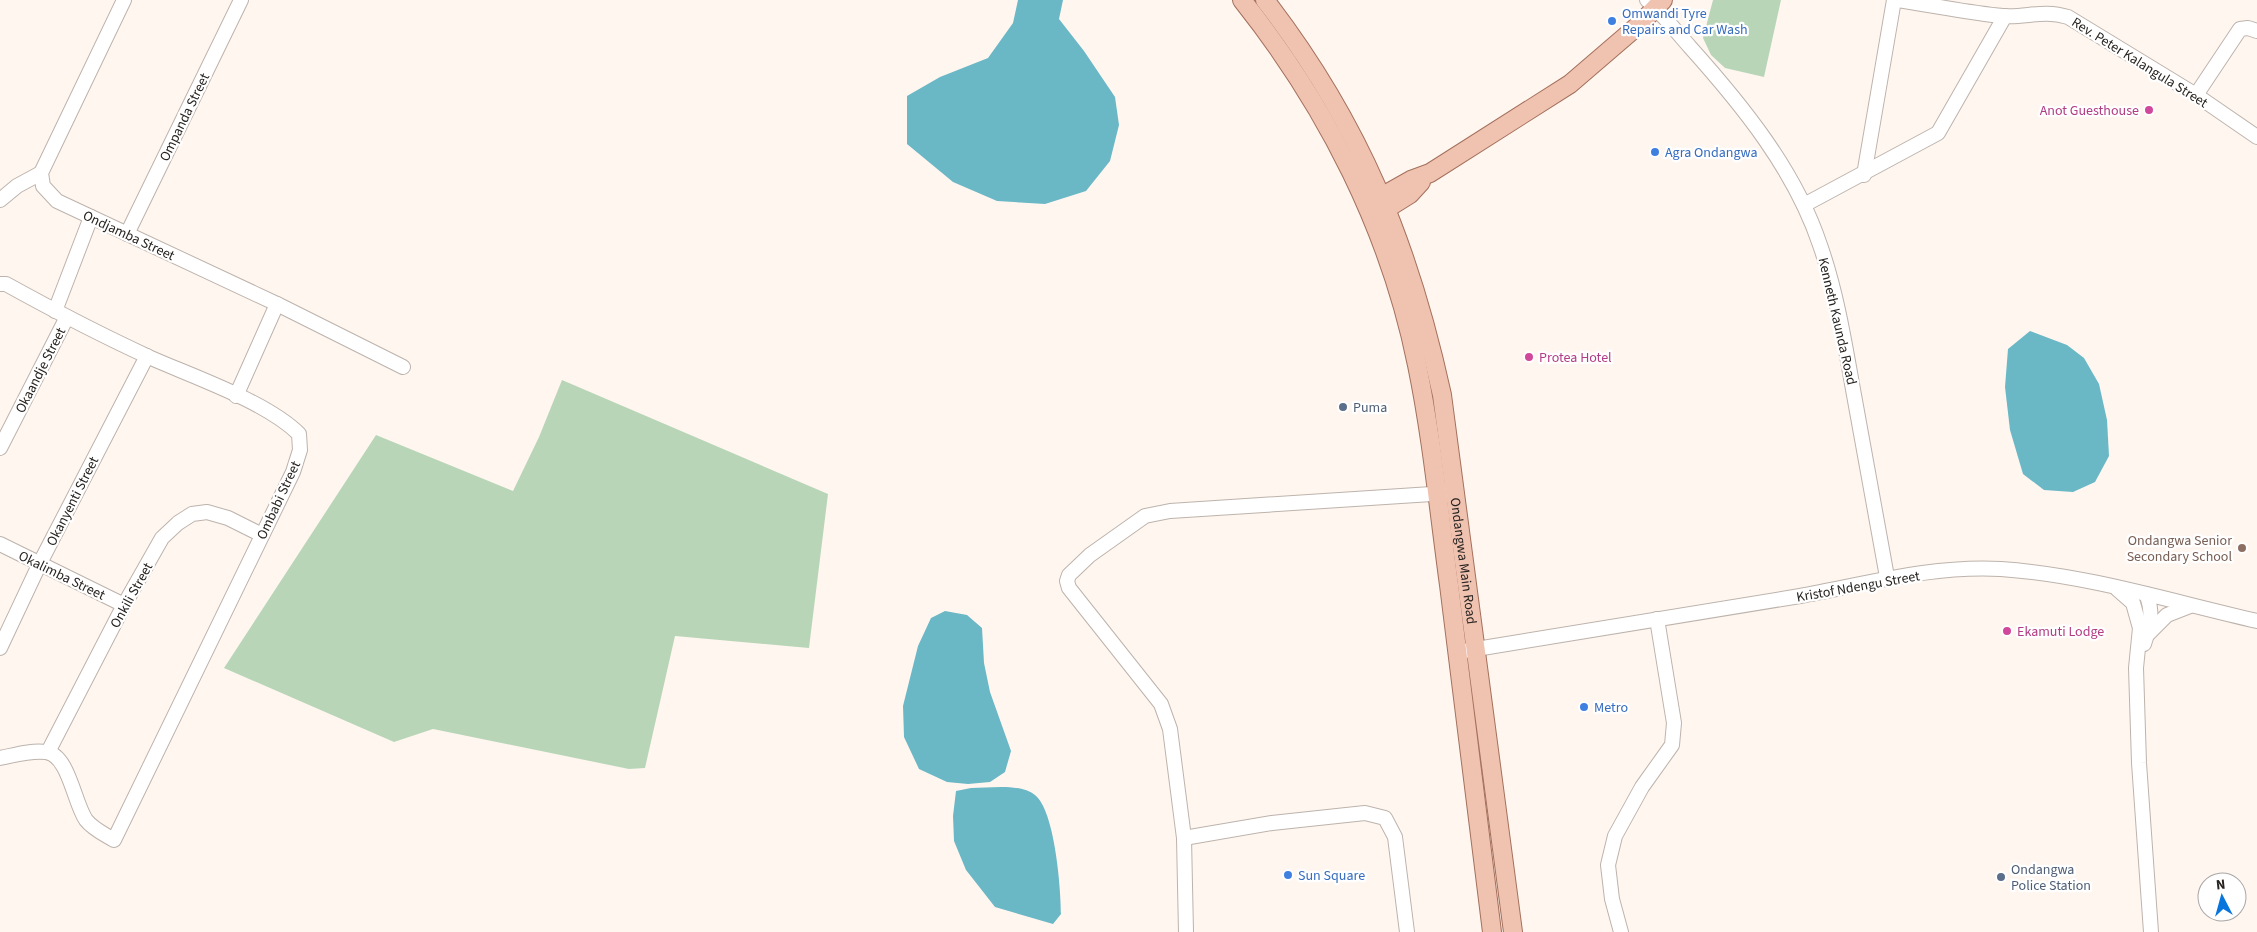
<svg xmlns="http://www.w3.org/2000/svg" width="2257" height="932" viewBox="0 0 2257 932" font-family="'Source Sans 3',sans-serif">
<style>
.green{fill:#b8d6b7}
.water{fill:#6ab7c6}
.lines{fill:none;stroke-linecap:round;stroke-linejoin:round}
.minor-casing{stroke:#bdb3ac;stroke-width:16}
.major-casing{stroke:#a3705c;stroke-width:20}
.minor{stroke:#fff;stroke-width:14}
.major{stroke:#f0c2b0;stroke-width:18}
.shop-dot{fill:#3f7fe0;stroke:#fff;stroke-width:2}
.hotel-dot{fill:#d1479c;stroke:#fff;stroke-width:2}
.service-dot{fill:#5c6f8a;stroke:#fff;stroke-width:2}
.education-dot{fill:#8d6e63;stroke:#fff;stroke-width:2}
.labels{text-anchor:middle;stroke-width:4.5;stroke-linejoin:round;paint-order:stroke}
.shop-label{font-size:14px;fill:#366cbe;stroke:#fff;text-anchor:start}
.street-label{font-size:14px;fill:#272320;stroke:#fff}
.hotel-label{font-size:14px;fill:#b23c85;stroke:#fff;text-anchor:start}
.service-label{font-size:14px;fill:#4e5e75;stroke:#fff;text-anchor:start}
.education-label{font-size:14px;fill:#785e54;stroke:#fff;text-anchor:end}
</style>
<rect width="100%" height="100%" fill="#fff6f0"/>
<g class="green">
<polygon points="1713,0 1781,0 1764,77 1725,68 1711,55 1703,38"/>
<polygon points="562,380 828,494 809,648 675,636 645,768 629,769 433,729 394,742 224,668 376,435 513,491 539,437"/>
</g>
<g class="water">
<polygon points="1018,0 1063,0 1059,19 1084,51 1115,97 1119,125 1110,161 1086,191 1045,204 997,201 953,182 907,144 907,96 940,77 988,58 1013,23"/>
<polygon points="2030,331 2067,345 2084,358 2099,384 2107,420 2109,456 2095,482 2073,492 2044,490 2023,474 2010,430 2005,387 2008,349"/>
<polygon points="945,611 967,615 982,628 984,663 990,692 1011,751 1005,772 990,782 968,784 947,782 919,769 904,737 903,706 918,646 931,618"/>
<path d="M971,788C990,788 1020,783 1035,795C1055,811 1061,889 1061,914L1053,924L995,907L966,870L954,841L953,816L956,791Z"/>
</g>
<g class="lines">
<g class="minor-casing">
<g id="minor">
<polyline points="124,0 41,173 43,186 57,201 277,304 403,367"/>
<path d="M1647,0C1663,15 1676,31 1690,47C1742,105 1795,170 1820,245C1837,293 1845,345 1854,395C1865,456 1876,517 1887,577"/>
<path d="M1897,0C1932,5 1968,13 2003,16C2026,18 2043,9 2068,17L2196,95L2257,137"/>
<polyline points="2196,95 2240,29 2248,28 2257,31"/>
<polyline points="1864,175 1894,0"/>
<polyline points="0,200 17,186 41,173"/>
<polyline points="1804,205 1938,133 2005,16"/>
<polyline points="127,234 241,0"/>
<path d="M0,284H6C53,310 101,335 151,358C194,377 267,402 299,434L300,450L293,472L114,840C104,834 93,829 86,820C74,803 69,755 46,752C31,750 15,755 0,758"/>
<polyline points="55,311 91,217"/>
<polyline points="236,396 277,304"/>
<polyline points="0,448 67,317"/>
<polyline points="0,544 124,605"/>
<polyline points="2117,589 2133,603 2140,628 2136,668 2139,763 2151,932"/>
<polyline points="2148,634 2167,615 2190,606"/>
<path d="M2144,644C2150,626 2154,612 2146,594"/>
<polyline points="0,648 40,563 147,356"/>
<path d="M1458,652C1572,634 1686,615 1800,596C1866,584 1933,565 2001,569C2088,575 2173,602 2257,621"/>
<polyline points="48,752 124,605 162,538 178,523 192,514 207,512 228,518 262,535"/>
<polyline points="1184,838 1272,823 1365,813 1385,818 1395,837 1407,932"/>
<polyline points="1186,932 1184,838 1170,729 1161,704 1069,588 1067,581 1069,575 1090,555 1145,516 1170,511 1447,493"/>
<polyline points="1621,932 1612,899 1608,865 1615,836 1642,787 1672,745 1674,723 1657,619"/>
</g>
</g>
<g class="major-casing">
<g id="major">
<path d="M1242,0C1327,107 1390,231 1417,365C1432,438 1439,512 1449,585C1464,700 1478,816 1492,932"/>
<path id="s1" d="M1265,0C1360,123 1409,244 1442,395L1513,932"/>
<polyline points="1372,202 1411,180 1430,173 1570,84 1641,23 1663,0"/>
<polyline points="1378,214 1410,194 1421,182"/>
</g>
</g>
<use href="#minor" class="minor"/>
<use href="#major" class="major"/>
</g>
<g class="shop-dot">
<circle cx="1612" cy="21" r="5"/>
<circle cx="1655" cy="152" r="5"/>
<circle cx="1584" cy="707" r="5"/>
<circle cx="1288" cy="875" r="5"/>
</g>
<g class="hotel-dot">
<circle cx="2149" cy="110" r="5"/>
<circle cx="1529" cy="357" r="5"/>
<circle cx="2007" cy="631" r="5"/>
</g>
<g class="service-dot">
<circle cx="1343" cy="407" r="5"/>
<circle cx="2001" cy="877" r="5"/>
</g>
<circle class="education-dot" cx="2242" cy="548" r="5"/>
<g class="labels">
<g class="shop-label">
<text x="1622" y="18">Omwandi Tyre<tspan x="1622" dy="16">Repairs and Car Wash</tspan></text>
<text x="1665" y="157">Agra Ondangwa</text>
<text x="1594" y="712">Metro</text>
<text x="1298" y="880">Sun Square</text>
</g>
<g class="street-label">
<text transform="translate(2140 62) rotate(32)" y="5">Rev. Peter Kalangula Street</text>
<text transform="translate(184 117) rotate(-64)" y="5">Ompanda Street</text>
<text transform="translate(129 235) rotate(25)" y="5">Ondjamba Street</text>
<text transform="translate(1838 321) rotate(77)" y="5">Kenneth Kaunda Road</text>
<text transform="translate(40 370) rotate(-63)" y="5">Okaandje Street</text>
<text transform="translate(278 500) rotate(-65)" y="5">Ombabi Street</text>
<text transform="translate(72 501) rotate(-63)" y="5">Okanyenti Street</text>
<text dy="5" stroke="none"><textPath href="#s1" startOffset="604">Ondangwa Main Road</textPath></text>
<text transform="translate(62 575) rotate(26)" y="5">Okalimba Street</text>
<text transform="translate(1858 586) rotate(-10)" y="5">Kristof Ndengu Street</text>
<text transform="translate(131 595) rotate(-61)" y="5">Onkili Street</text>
</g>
<g class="hotel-label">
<text x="2139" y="115" text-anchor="end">Anot Guesthouse</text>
<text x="1539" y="362">Protea Hotel</text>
<text x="2017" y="636">Ekamuti Lodge</text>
</g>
<g class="service-label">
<text x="1353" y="412">Puma</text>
<text x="2011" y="874">Ondangwa<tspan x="2011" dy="16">Police Station</tspan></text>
</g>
<g class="education-label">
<text x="2232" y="545">Ondangwa Senior<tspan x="2232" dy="16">Secondary School</tspan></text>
</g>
</g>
<g transform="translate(2222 897) rotate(354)"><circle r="24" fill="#ffffff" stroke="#a9a7a6"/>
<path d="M0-4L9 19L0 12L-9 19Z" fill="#0875dc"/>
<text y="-8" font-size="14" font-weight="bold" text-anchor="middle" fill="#272320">N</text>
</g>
</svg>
